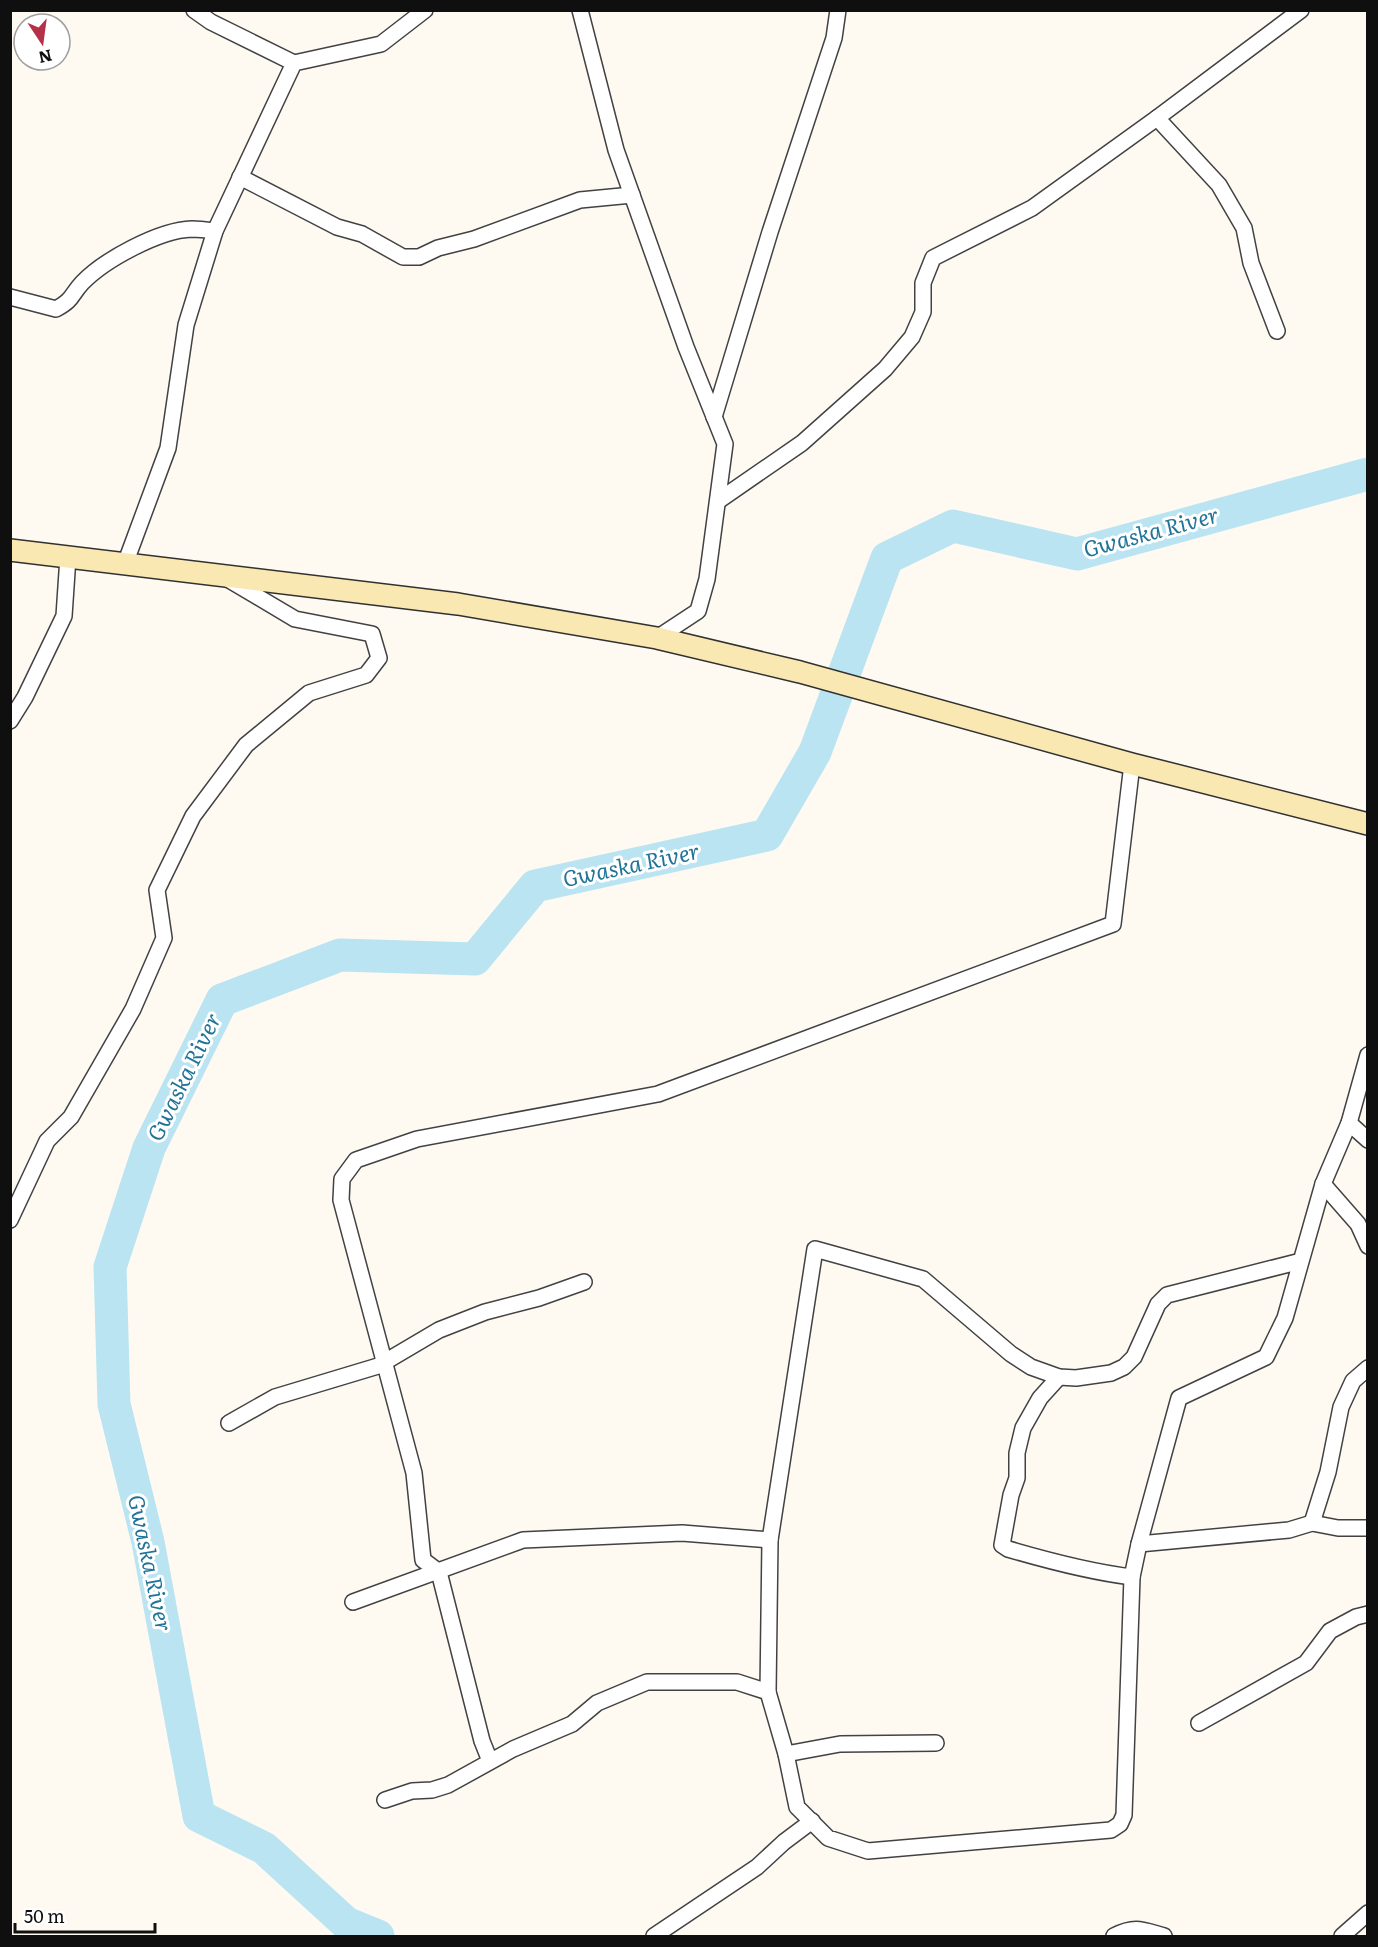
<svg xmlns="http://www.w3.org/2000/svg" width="1378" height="1947" viewBox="0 0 1378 1947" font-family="Literata,serif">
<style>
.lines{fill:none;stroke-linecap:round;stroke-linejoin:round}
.river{stroke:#bae4f2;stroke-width:33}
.street-casing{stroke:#424242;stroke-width:18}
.secondary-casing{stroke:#313131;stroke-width:24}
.street{stroke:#fff;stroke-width:15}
.secondary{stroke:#f9e8b2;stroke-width:21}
.labels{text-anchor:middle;stroke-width:6;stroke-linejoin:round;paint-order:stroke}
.water-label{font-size:22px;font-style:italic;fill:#217498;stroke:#fff}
</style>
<rect width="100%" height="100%" fill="#fefaf2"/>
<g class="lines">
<polyline class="river" points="378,1936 346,1923 264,1848 199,1816 148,1542 114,1404 110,1267 149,1148 222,1000 340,955 475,959 535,886 767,835 815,752 887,558 953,526 1077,554 1368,474"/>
<g class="street-casing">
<g id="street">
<polyline points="194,10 211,22 294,63"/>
<polyline points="580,10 616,150 686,347 725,444 707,579 698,611 657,638"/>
<polyline points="1157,118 1219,185 1244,228 1251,263 1277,331"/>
<polyline points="240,177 337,227 362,234 403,257 419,257 438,248 474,239 580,200 632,195"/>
<path d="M10,297L56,309C74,299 70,296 82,283C104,260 159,230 192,229C199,229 207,230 215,231"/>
<polyline points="714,417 770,232 834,38 838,10"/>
<polyline points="718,501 802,443 885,369 912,337 923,312 923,283 933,258 1032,208 1157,118 1301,10"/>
<polyline points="125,564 168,448 186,325 215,231 294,63 381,44 425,10"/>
<polyline points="10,721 25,697 64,616 68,557"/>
<polyline points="1349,1123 1368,1140"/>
<polyline points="1323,1184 1358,1224 1368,1246"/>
<polyline points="10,1220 47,1141 71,1117 133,1009 164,938 157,890 193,816 246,745 309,693 366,675 379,658 372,634 295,619 226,578"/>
<polyline points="1301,1261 1167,1295 1158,1304 1134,1357 1124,1367 1111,1373 1076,1378 1059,1377 1031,1367 1011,1354 923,1279 815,1249 770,1540 768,1692 786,1754 797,1807 828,1838 868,1851 1111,1830 1120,1824 1124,1815 1132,1577 1139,1544 1179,1398 1266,1357 1285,1318 1323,1184 1349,1123 1368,1055"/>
<path d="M1059,1377L1040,1398L1023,1428L1017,1453V1478L1011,1495L1002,1545L1008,1549C1049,1561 1090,1572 1132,1577"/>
<polyline points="229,1423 275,1397 378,1366 439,1330 485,1312 539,1298 584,1282"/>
<polyline points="1312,1523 1328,1472 1341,1407 1353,1381 1368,1368"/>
<polyline points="1139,1544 1289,1530 1312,1523 1338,1528 1368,1528"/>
<polyline points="353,1602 523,1540 682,1533 770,1540"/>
<polyline points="1199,1723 1306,1663 1330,1631 1356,1617 1368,1614"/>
<polyline points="786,1754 840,1744 936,1743"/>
<polyline points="490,1761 482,1741 439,1572 423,1560 414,1473 341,1200 342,1179 356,1160 417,1139 658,1094 1113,924 1132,764"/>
<polyline points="385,1800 412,1791 432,1790 448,1785 513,1749 572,1724 597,1703 647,1682 737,1682 768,1692"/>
<polyline points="654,1936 757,1867 784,1842 812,1821"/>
<path d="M1114,1936C1135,1925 1143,1930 1164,1936"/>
<polyline points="1342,1936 1368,1913"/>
</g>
</g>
<g class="secondary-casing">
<polyline id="secondary" points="10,550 458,604 657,638 800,672 1132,764 1368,824"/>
</g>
<use href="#street" class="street"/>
<use href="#secondary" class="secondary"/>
</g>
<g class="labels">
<g class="water-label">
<text transform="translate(1151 532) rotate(-15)" y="8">Gwaska River</text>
<text transform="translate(631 865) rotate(-12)" y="8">Gwaska River</text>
<text transform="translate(184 1077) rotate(-64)" y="8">Gwaska River</text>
<text transform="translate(150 1563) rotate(78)" y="8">Gwaska River</text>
</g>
</g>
<rect width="1378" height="1947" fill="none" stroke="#0f0f0f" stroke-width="24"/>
<g transform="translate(42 42) rotate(167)"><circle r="28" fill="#ffffff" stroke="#9f9f9f" stroke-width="1.5"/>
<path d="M0-4.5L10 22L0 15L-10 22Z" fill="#b53148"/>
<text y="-9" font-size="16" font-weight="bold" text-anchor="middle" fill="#0f0f0f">N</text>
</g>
<path d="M15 1923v9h140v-9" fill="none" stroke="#0f0f0f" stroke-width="3"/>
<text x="24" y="1923" font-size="18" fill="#0f0f0f" stroke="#ffffff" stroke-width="4.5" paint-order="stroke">50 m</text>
</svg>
